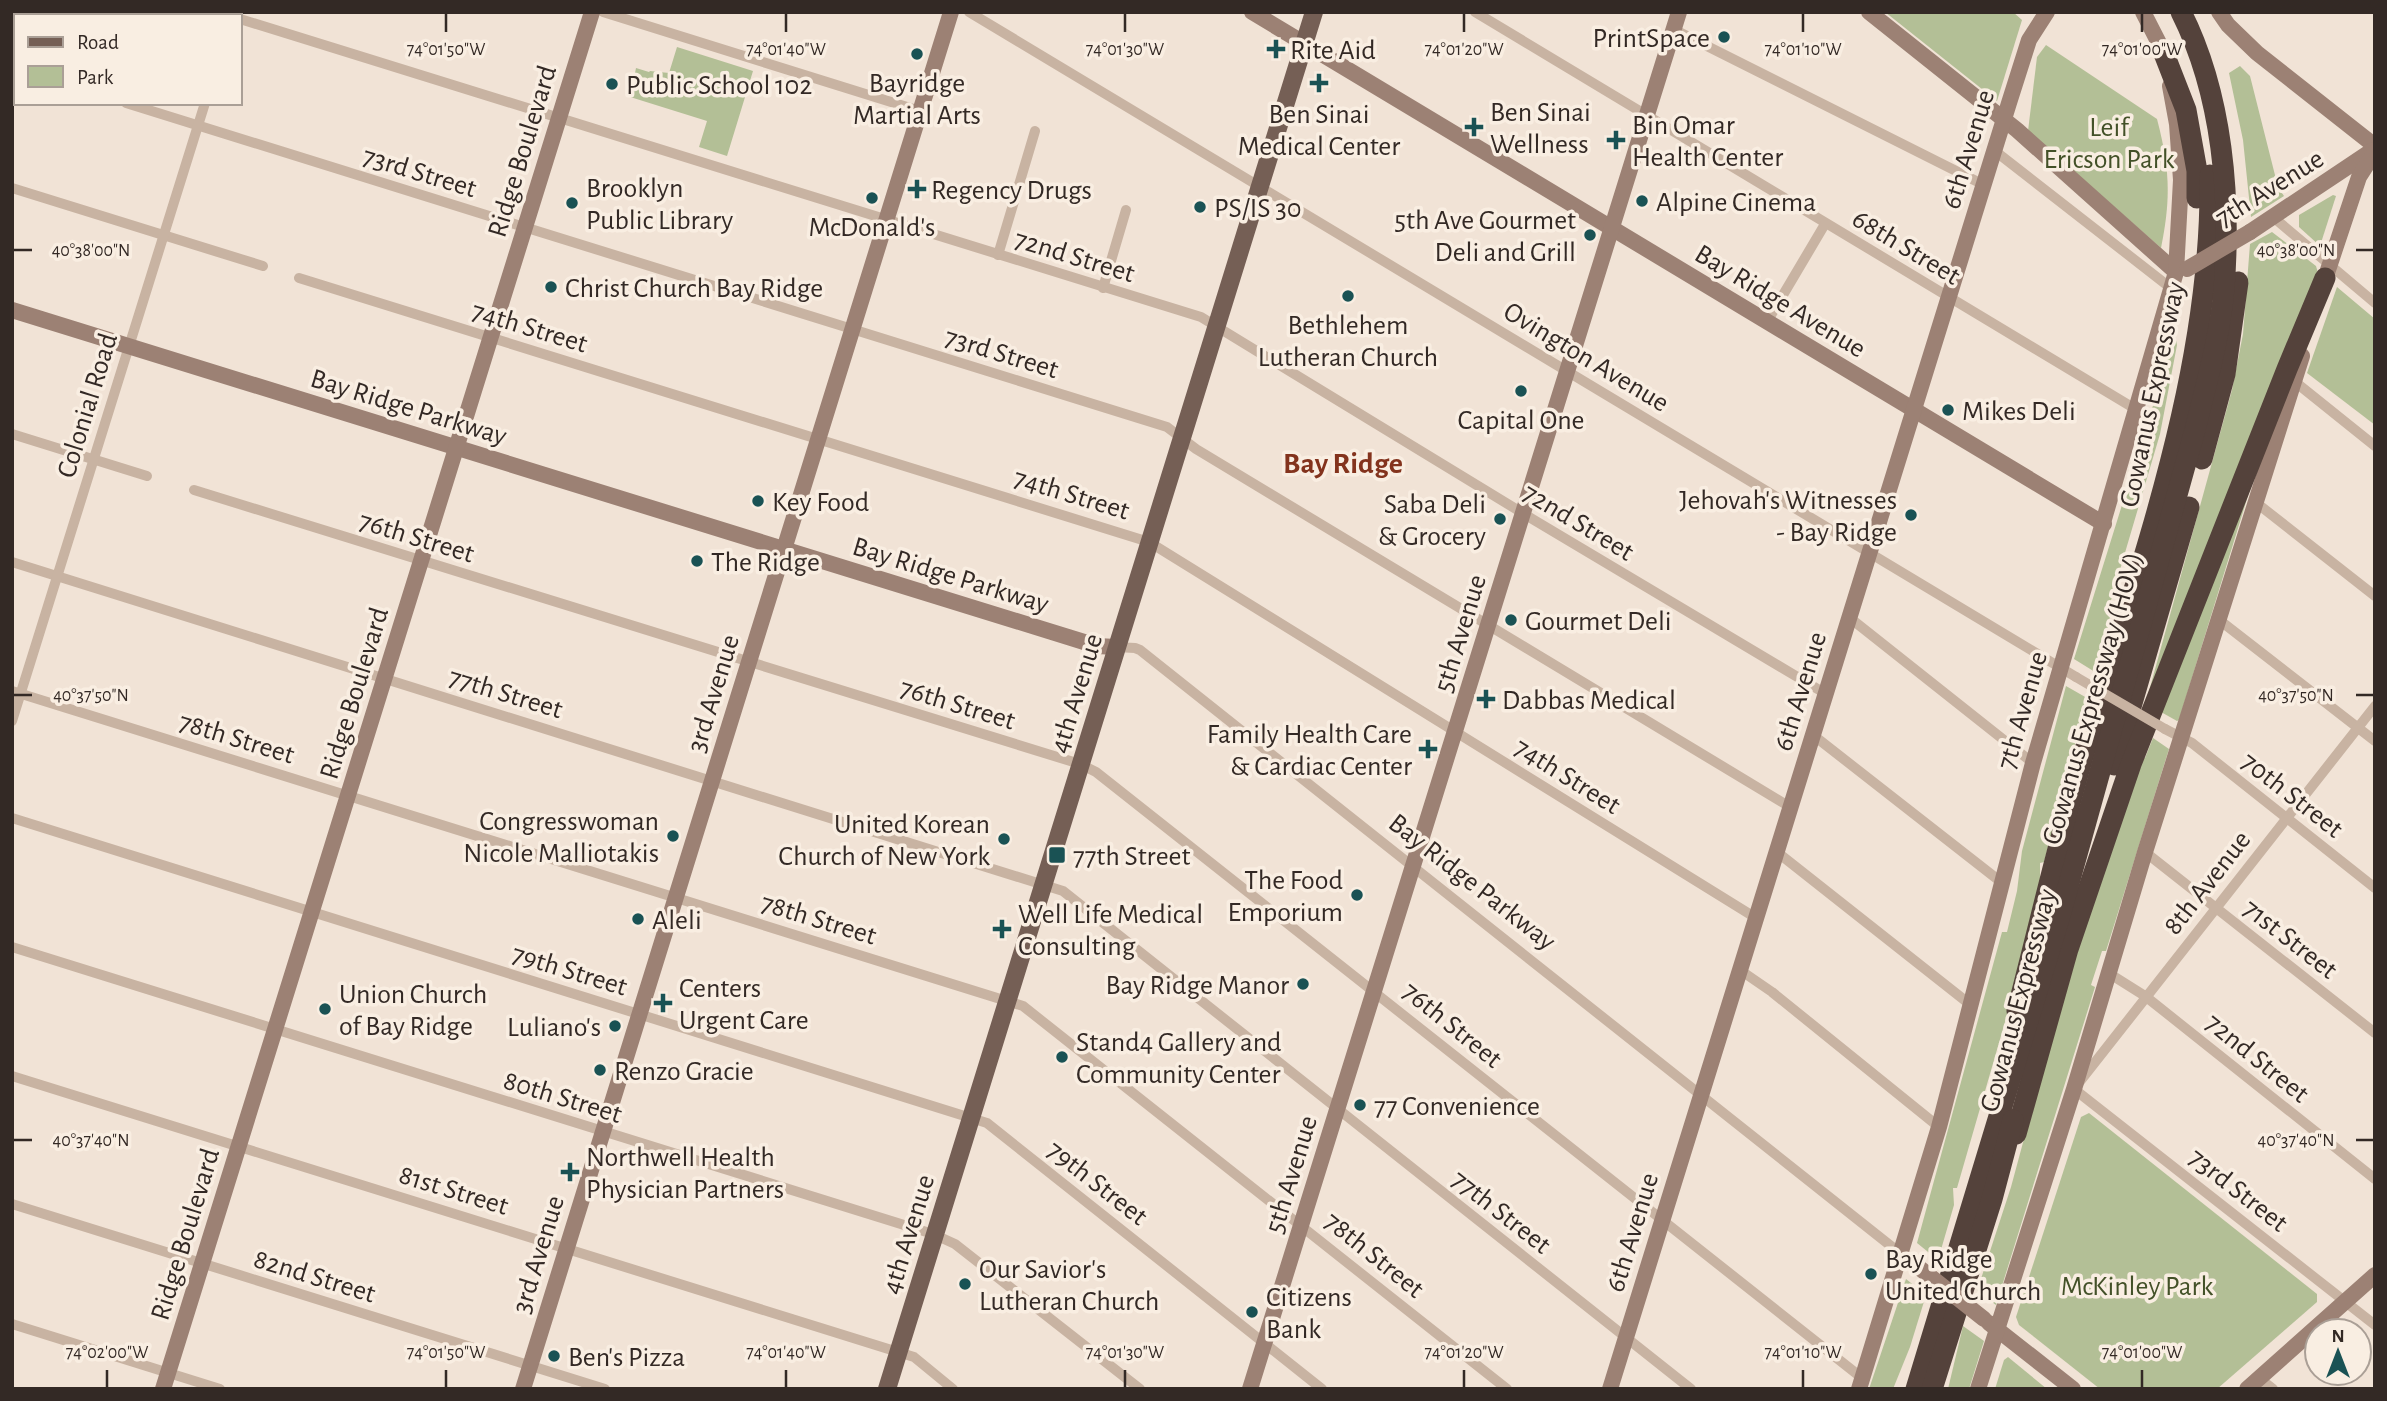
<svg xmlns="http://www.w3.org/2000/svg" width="2387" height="1401" viewBox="0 0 2387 1401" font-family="'Alegreya Sans',sans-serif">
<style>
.green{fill:#b3bf96}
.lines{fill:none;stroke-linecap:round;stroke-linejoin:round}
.street{stroke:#c8b3a2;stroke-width:10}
.secondary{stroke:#9c8174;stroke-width:16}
.primary{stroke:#755f55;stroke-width:18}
.highway{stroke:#54423b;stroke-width:21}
.street-bridge{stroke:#c8b3a2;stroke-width:10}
.secondary-bridge{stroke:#9c8174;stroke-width:16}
.ticks{fill:none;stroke:#332925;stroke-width:2.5}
.poi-dot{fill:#1a5254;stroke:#f9eee2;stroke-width:2.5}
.labels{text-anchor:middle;stroke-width:7;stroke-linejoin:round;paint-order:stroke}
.poi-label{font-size:28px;fill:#332925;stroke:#f9eee2;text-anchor:start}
.park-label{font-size:28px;fill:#435128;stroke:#f9eee2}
.street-label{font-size:28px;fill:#332925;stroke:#f9eee2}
.neighbourhood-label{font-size:30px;font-weight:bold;fill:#83331d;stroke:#f9eee2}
.ticks-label{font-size:18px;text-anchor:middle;fill:#332925;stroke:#f9eee2;stroke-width:7;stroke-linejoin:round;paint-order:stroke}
</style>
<rect width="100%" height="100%" fill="#f1e3d6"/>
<g class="green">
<polygon points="1885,12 2013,12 2022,20 1997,101"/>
<path d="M2046,45L2157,119C2170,169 2171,198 2161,248L2028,131L2037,57Z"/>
<polygon points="677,47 753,71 727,156 699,147 707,121 627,96 629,88 636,90 639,81 637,80 638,75 635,73 636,68 649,72 650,71 669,73"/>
<polygon points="2240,66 2250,76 2278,187 2284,196 2251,217 2243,140 2229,73"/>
<polygon points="2333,195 2336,196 2320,246 2299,227 2299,215"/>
<polygon points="2272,232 2316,266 2318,273 2146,702 2232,390 2243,334 2250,244"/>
<polygon points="2337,287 2375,319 2375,425 2307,373"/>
<polygon points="2175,335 2177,345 2160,434 2109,607 2110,622 2095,672 2074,659"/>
<polygon points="2254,476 2179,720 2177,721 2161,712"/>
<polygon points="2066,686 2087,698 2044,862 2040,863 2040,883 2018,977 1957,1188 1953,1188 1954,1205 1938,1260 1917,1243 2002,932 2007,932 2017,891 2022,851"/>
<polygon points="2153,738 2169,749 2106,951 2102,951 2091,985 2095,987 1996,1305 1977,1291 2011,1187 2056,1020 2058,1001 2141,757 2145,758"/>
<polygon points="2089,1113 2317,1294 2317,1302 2217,1389 2100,1389 2019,1325 2016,1317 2081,1117"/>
<polygon points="1906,1279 1926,1295 1910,1347 1893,1389 1869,1389"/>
<polygon points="1963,1326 1984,1341 1969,1389 1948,1389"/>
<polygon points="2008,1357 2047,1389 1995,1389 2004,1360"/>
</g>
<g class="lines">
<g class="street">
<polyline points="218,12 229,16"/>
<polyline points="603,12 920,111"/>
<polyline points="969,12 2076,677"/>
<polyline points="1475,12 2137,410"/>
<polyline points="240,19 1201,317 1534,520 1826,694"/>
<polyline points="1673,29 1984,185"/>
<polyline points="12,68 16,69"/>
<polyline points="126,103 1167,427 1196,449 1790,807"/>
<polyline points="1995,151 2172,289"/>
<polyline points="12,188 263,266"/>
<polyline points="2273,217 2375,303"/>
<polyline points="998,255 1035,131"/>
<polyline points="299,278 1149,542 1756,918"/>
<polyline points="1103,288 1126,210"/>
<polyline points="1767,322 1825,224"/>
<polyline points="2294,381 2375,446"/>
<polyline points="12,434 147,476"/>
<polyline points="194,490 1080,764 1096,772 1862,1378"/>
<polyline points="2254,501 2375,596"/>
<polyline points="12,562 1063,891 1691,1389"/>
<polyline points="1850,618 2033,763"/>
<polyline points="2218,619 2375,741"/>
<polyline points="1116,647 1135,648 1140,650 1901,1254"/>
<polyline points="12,691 1023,1006 1507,1389"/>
<polyline points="2375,706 2074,1089 2375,1325"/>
<polyline points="12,721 205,103"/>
<polyline points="2165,729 2192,743 2375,888"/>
<polyline points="1813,735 2001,882"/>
<polyline points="12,818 987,1123 1322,1389"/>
<polyline points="1777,852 1972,1006"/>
<polyline points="2145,852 2375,1033"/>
<polyline points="12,947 933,1234 955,1244 1140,1389"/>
<polyline points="1740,970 1772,992 1939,1127"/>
<polyline points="2110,974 2145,996 2375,1179"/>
<polyline points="12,1076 898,1352 914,1357 953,1389"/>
<polyline points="12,1204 605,1389"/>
<polyline points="12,1324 220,1389"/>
<polyline points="2259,1378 2273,1389"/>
</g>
<g class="secondary">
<polyline points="1252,12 2104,524"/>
<polyline points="1869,12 2017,130 2176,272"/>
<polyline points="2143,12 2163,51 2165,61"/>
<polyline points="2219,12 2228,25 2257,53 2375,146"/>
<polyline points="2250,232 2373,150"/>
<polyline points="2322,288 2359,177 2375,152"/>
<polyline points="12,310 1097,646 1116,647"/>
<polyline points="1989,1323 2073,1389"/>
<polyline points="163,1389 592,12"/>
<polyline points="523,1389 951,12"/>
<polyline points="1250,1389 1679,12"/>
<polyline points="1610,1389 2009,103 2029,40 2047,12"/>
<polyline points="1859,1389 1939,1127 2033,763 2176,272 2181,180 2177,124 2170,86"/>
<polyline points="1978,1389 2074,1089 2145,852 2302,356"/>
<polyline points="2247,1389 2375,1275"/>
</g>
<polyline class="primary" points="887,1389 1314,12"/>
<g class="highway">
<polyline points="2163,51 2186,110 2197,171 2197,198"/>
<polyline points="2202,459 2225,374 2238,282"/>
<polyline points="2114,765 2189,507"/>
<path d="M2017,1011C2041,919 2062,825 2090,733C2144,553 2213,366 2210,175"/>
<polyline points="2016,1134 2068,949 2131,764 2287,369 2325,278"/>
<path d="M1916,1389L2059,919L2195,430C2206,384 2220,337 2224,289C2231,198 2223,95 2181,12"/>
<polyline points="1932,1389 1992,1199 2013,1120"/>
</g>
<polyline class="street-bridge" points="2076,677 2165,729"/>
<g class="secondary-bridge">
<polyline points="2187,269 2250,232"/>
<polyline points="1917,1266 1984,1319"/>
</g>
</g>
<path class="ticks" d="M446,14V32M786,14V32M1125,14V32M1464,14V32M1803,14V32M2142,14V32M14,250H32M2356,250H2373M14,695H32M2356,695H2373M14,1140H32M2356,1140H2373M107,1370V1387M446,1370V1387M786,1370V1387M1125,1370V1387M1464,1370V1387M1803,1370V1387M2142,1370V1387"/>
<g class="poi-dot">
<circle cx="1724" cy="37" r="7"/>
<path d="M1272.5 38.5h7v7h7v7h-7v7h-7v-7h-7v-7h7z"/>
<circle cx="917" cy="54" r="7"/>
<path d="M1315.5 72.5h7v7h7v7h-7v7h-7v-7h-7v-7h7z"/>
<circle cx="612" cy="84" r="7"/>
<path d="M1470.5 116.5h7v7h7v7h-7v7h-7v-7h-7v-7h7z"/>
<path d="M1612.5 129.5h7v7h7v7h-7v7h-7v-7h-7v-7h7z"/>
<path d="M913.5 178.5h7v7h7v7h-7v7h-7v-7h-7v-7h7z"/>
<circle cx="872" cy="198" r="7"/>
<circle cx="1642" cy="201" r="7"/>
<circle cx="572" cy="203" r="7"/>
<circle cx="1200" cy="207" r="7"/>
<circle cx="1590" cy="235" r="7"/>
<circle cx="551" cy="287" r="7"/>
<circle cx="1348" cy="296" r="7"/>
<circle cx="1521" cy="391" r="7"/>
<circle cx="1948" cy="410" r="7"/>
<circle cx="758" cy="501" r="7"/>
<circle cx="1911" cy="515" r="7"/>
<circle cx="1500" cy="519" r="7"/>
<circle cx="697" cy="561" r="7"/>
<circle cx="1511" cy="620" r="7"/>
<path d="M1482.5 688.5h7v7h7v7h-7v7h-7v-7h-7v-7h7z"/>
<path d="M1424.5 738.5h7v7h7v7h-7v7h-7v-7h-7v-7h7z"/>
<circle cx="673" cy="836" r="7"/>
<circle cx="1004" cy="839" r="7"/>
<rect x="1048" y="846" width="18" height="18" rx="3.5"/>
<circle cx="1357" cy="895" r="7"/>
<circle cx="638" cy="919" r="7"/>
<path d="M998.5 918.5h7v7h7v7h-7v7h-7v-7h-7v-7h7z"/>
<circle cx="1303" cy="984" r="7"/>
<path d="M659.5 992.5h7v7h7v7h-7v7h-7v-7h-7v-7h7z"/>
<circle cx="325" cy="1009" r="7"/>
<circle cx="615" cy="1026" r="7"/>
<circle cx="1062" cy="1057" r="7"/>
<circle cx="600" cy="1070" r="7"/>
<circle cx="1360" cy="1105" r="7"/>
<path d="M566.5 1161.5h7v7h7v7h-7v7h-7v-7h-7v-7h7z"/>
<circle cx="1871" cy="1274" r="7"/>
<circle cx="965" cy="1284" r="7"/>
<circle cx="1252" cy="1312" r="7"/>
<circle cx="554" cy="1356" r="7"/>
</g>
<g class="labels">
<g class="poi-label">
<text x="1710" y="47" text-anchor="end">PrintSpace</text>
<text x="1290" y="59">Rite Aid</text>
<text x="917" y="92" text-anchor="middle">Bayridge<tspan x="917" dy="32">Martial Arts</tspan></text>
<text x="626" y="94">Public School 102</text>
<text x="1490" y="121">Ben Sinai<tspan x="1490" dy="32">Wellness</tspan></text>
<text x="1319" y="123" text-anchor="middle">Ben Sinai<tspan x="1319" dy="32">Medical Center</tspan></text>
<text x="1632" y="134">Bin Omar<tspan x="1632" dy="32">Health Center</tspan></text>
<text x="586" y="197">Brooklyn<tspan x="586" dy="32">Public Library</tspan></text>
<text x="931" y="199">Regency Drugs</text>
<text x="1656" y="211">Alpine Cinema</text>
<text x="1214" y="217">PS/IS 30</text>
<text x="1576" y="229" text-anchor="end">5th Ave Gourmet<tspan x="1576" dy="32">Deli and Grill</tspan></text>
<text x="872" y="236" text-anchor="middle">McDonald's</text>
<text x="565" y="297">Christ Church Bay Ridge</text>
<text x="1348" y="334" text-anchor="middle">Bethlehem<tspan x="1348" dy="32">Lutheran Church</tspan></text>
<text x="1962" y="420">Mikes Deli</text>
<text x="1521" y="429" text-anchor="middle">Capital One</text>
<text x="1897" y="509" text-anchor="end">Jehovah's Witnesses<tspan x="1897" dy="32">- Bay Ridge</tspan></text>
<text x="772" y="511">Key Food</text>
<text x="1486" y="513" text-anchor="end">Saba Deli<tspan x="1486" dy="32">&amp; Grocery</tspan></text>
<text x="711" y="571">The Ridge</text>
<text x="1525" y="630">Gourmet Deli</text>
<text x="1502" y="709">Dabbas Medical</text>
<text x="1412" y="743" text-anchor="end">Family Health Care<tspan x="1412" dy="32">&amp; Cardiac Center</tspan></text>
<text x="659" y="830" text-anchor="end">Congresswoman<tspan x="659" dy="32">Nicole Malliotakis</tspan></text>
<text x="990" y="833" text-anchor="end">United Korean<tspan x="990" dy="32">Church of New York</tspan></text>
<text x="1073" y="865">77th Street</text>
<text x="1343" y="889" text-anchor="end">The Food<tspan x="1343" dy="32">Emporium</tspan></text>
<text x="1018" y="923">Well Life Medical<tspan x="1018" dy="32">Consulting</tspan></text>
<text x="652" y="929">Aleli</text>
<text x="1289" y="994" text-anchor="end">Bay Ridge Manor</text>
<text x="679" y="997">Centers<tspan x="679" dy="32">Urgent Care</tspan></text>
<text x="339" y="1003">Union Church<tspan x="339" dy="32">of Bay Ridge</tspan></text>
<text x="601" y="1036" text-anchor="end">Luliano's</text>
<text x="1076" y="1051">Stand4 Gallery and<tspan x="1076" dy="32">Community Center</tspan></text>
<text x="614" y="1080">Renzo Gracie</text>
<text x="1374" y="1115">77 Convenience</text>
<text x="586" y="1166">Northwell Health<tspan x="586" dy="32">Physician Partners</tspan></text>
<text x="1885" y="1268">Bay Ridge<tspan x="1885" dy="32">United Church</tspan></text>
<text x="979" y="1278">Our Savior's<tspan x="979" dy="32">Lutheran Church</tspan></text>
<text x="1266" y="1306">Citizens<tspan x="1266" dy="32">Bank</tspan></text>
<text x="568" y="1366">Ben's Pizza</text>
</g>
<g class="park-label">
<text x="2109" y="136">Leif<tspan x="2109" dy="32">Ericson Park</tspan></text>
<text x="2137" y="1295">McKinley Park</text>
</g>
<g class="street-label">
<text transform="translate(1967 149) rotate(-73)" y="10">6th Avenue</text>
<text transform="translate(521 151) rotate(-73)" y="10">Ridge Boulevard</text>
<text transform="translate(420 171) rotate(17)" y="10">73rd Street</text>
<text transform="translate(2269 187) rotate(-32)" y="10">7th Avenue</text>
<text transform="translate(1907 246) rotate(31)" y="10">68th Street</text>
<text transform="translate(1075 255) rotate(17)" y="10">72nd Street</text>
<text transform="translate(1781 300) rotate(31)" y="10">Bay Ridge Avenue</text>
<text transform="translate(530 326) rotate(17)" y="10">74th Street</text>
<text transform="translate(1002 352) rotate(17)" y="10">73rd Street</text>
<text transform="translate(1587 356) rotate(31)" y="10">Ovington Avenue</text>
<text transform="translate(2151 394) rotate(-78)" y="10">Gowanus Expressway</text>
<text transform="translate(86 405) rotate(-73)" y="10">Colonial Road</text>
<text transform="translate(409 406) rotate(17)" y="10">Bay Ridge Parkway</text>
<text transform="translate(1072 493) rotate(17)" y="10">74th Street</text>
<text transform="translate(1579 521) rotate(31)" y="10">72nd Street</text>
<text transform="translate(417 536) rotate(17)" y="10">76th Street</text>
<text transform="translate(951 574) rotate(17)" y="10">Bay Ridge Parkway</text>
<text transform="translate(1459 633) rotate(-73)" y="10">5th Avenue</text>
<text transform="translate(1799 691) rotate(-73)" y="10">6th Avenue</text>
<text transform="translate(506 692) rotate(17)" y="10">77th Street</text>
<text transform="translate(353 693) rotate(-73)" y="10">Ridge Boulevard</text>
<text transform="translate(712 693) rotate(-73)" y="10">3rd Avenue</text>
<text transform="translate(1075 693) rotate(-73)" y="10">4th Avenue</text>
<text transform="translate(2091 698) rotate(-74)" y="10">Gowanus Expressway (HOV)</text>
<text transform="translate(958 703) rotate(17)" y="10">76th Street</text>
<text transform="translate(2021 710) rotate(-74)" y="10">7th Avenue</text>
<text transform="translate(237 737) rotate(17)" y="10">78th Street</text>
<text transform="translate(1568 775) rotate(32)" y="10">74th Street</text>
<text transform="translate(2293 794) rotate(38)" y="10">70th Street</text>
<text transform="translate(1473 881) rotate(38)" y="10">Bay Ridge Parkway</text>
<text transform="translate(2206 882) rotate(-52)" y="10">8th Avenue</text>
<text transform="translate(819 918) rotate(17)" y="10">78th Street</text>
<text transform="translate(2291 938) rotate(38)" y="10">71st Street</text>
<text transform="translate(570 969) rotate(17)" y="10">79th Street</text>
<text transform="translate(2017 1000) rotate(-75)" y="10">Gowanus Expressway</text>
<text transform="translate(1453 1024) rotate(39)" y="10">76th Street</text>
<text transform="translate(2258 1057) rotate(39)" y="10">72nd Street</text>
<text transform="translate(563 1096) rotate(17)" y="10">80th Street</text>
<text transform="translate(1290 1174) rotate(-73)" y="10">5th Avenue</text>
<text transform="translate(1098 1182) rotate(38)" y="10">79th Street</text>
<text transform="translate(454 1189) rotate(17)" y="10">81st Street</text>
<text transform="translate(2239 1189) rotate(38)" y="10">73rd Street</text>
<text transform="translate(1502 1211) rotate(38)" y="10">77th Street</text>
<text transform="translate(1631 1232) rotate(-73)" y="10">6th Avenue</text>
<text transform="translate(184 1234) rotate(-73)" y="10">Ridge Boulevard</text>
<text transform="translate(907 1234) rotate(-73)" y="10">4th Avenue</text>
<text transform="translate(537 1254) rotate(-73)" y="10">3rd Avenue</text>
<text transform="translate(1375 1254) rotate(39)" y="10">78th Street</text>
<text transform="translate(315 1275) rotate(17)" y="10">82nd Street</text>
</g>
<g class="neighbourhood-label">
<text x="1343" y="473">Bay Ridge</text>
</g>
</g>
<g class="ticks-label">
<text x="446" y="55">74°01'50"W</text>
<text x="786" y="55">74°01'40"W</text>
<text x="1125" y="55">74°01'30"W</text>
<text x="1464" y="55">74°01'20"W</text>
<text x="1803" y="55">74°01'10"W</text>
<text x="2142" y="55">74°01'00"W</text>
<text x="91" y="256">40°38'00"N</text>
<text x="2296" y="256">40°38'00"N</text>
<text x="91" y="701">40°37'50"N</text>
<text x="2296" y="701">40°37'50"N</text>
<text x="91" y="1146">40°37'40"N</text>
<text x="2296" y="1146">40°37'40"N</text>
<text x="107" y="1358">74°02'00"W</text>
<text x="446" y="1358">74°01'50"W</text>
<text x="786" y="1358">74°01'40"W</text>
<text x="1125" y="1358">74°01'30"W</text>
<text x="1464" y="1358">74°01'20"W</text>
<text x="1803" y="1358">74°01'10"W</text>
<text x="2142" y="1358">74°01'00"W</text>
</g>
<rect width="2387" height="1401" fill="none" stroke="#332925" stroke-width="28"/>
<rect x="14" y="14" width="228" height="91" fill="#f9eee2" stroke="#aa9f96" stroke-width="2"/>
<rect x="28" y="37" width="35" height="10" fill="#755f55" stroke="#aa9f96" stroke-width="2"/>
<text x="77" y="49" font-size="21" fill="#332925">Road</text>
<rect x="28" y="66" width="35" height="21" fill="#b3bf96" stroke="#aa9f96" stroke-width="2"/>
<text x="77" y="84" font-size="21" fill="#332925">Park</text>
<g transform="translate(2338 1352)"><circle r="33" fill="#f9eee2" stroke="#aa9f96" stroke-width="2"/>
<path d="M0-5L12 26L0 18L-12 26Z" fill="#1a5254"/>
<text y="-10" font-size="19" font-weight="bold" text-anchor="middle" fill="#332925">N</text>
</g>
</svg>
